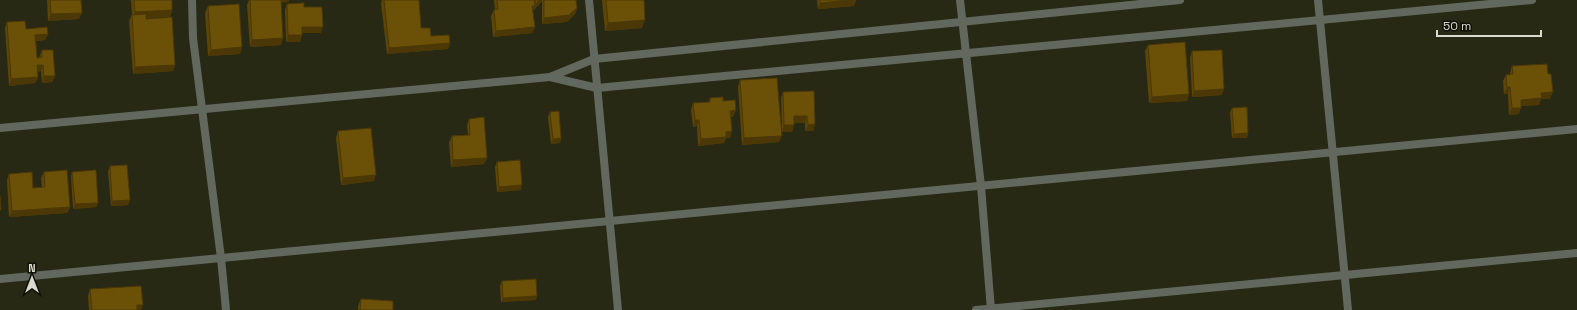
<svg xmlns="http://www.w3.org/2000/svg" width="1577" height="310" viewBox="0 0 1577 310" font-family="'Space Grotesk',sans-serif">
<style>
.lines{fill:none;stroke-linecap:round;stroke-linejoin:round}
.street{stroke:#63685f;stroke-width:8}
.wall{fill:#5c4507}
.shaded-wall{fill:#4b3806}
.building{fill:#6b5008;stroke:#4b3806}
</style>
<rect width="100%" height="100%" fill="#282915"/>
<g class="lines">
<g class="street">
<polyline points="192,0 193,38 221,258 226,310"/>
<polyline points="589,0 618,310"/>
<polyline points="960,0 981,186 991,310"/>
<polyline points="1318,0 1348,310"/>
<polyline points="550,77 597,88 1532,0"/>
<polyline points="0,128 550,77 594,59 1180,0"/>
<polyline points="0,279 1577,129"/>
<polyline points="976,310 1577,253"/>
</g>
</g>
<g class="wall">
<polygon points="47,0 81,0 79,19 48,21"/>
<polygon points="131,0 172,0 172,10 170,17 146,18 175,65 173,71 133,74 129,21 132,14"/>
<polygon points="249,0 289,0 288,2 281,2 281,45 250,47 247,5"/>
<polygon points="382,0 419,0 421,28 431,36 450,43 448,49 387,54 381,3"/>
<polygon points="494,0 576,0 577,8 575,14 567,22 542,24 542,1 533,11 535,27 532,33 493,37 491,16 494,10 495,10"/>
<polygon points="602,0 644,0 642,28 605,31"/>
<polygon points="817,0 856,0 854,6 818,9"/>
<polygon points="287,4 304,7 321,33 302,33 300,42 286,42 285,10"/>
<polygon points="208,6 242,47 240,54 208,56 205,13"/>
<polygon points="7,22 26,29 48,34 45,40 36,41 37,58 39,58 42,50 55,76 52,82 42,83 41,71 37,72 38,77 35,83 9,86 5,28"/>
<polygon points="1148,45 1189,94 1187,101 1149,103 1145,51"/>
<polygon points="1192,51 1222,95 1192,97 1190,58"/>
<polygon points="1512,66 1550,99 1541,99 1539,105 1521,106 1519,114 1509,115 1508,94 1504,94 1503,81 1506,75 1510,74 1510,73"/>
<polygon points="740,80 779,142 742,145 738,87"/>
<polygon points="783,92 815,124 813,131 805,131 805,123 794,123 792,132 782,132 781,98"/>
<polygon points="710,98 723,101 736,110 733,117 731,117 730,138 726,138 724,143 698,146 697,126 693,127 691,110 693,103 709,102"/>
<polygon points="1232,108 1248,133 1247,138 1232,138 1230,112"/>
<polygon points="550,112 561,138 560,143 551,144 548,117"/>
<polygon points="469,119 484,164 451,167 449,143 452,136 468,135 467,125"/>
<polygon points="338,131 374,181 341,185 336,138"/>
<polygon points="497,162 521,190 497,192 495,167"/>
<polygon points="110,166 130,200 128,205 111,206 108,171"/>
<polygon points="44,172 70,207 67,213 9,217 7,180 9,174 33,188 42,188 41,178"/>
<polygon points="72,172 98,203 96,207 73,209 71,176"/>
<polygon points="502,281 536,300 501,302 500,286"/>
<polygon points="90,289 141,310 89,310 88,296"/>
<polygon points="361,299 393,310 358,310 358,306"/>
</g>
<g class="shaded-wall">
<polygon points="279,0 289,0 288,2 278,3"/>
<polygon points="539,0 542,0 542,1 533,10 533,12 532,6 535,6 536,4"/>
<polygon points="849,0 856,0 854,6 818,9 820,3"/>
<polygon points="577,8 575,14 567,22 542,24 544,18"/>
<polygon points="172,10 170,17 133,19 135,12"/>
<polygon points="82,13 79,19 48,21 51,14"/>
<polygon points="645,20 642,28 605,31 608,23"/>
<polygon points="302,27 323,27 321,33 299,33"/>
<polygon points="535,27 532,33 493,37 496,31"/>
<polygon points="48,34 45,40 33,41 35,35"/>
<polygon points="288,35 302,35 300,42 286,42"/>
<polygon points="283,38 281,45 250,47 252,40"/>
<polygon points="450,43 448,49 387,54 389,48"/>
<polygon points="242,47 240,54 208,56 211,50"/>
<polygon points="37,65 43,65 41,71 35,72"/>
<polygon points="175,65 173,71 133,74 135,67"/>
<polygon points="44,76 55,76 52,82 42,83"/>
<polygon points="38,77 35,83 9,86 11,79"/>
<polygon points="1507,87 1510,87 1508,94 1504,94"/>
<polygon points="1224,89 1222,95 1192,97 1194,91"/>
<polygon points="1553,92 1550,99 1541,99 1539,105 1518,106 1521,100 1541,93"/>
<polygon points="1189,94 1187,101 1149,103 1152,97"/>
<polygon points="1512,108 1521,108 1519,114 1509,115"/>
<polygon points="736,110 733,117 728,117 730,111"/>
<polygon points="794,116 807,116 805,123 792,123"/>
<polygon points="695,120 699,120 697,126 693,127"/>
<polygon points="815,124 813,131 805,131 808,125"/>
<polygon points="784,125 794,125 792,132 782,132"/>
<polygon points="732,131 730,138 726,138 724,143 698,146 701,139 726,132"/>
<polygon points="1248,133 1247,138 1232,138 1234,134"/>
<polygon points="782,136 779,142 742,145 744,138"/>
<polygon points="561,138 560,143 551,144 553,139"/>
<polygon points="487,158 484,164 451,167 453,160"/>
<polygon points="376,175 374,181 341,185 343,178"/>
<polygon points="522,185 521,190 497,192 499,187"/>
<polygon points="130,200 128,205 111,206 112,201"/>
<polygon points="98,203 96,207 73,209 75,204"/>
<polygon points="70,207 67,213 9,217 12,211"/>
<polygon points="537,296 536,300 501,302 503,298"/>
<polygon points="137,305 143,305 141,310 135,310"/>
</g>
<g class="building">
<polygon points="50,0 81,0 82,13 51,14"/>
<polygon points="134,0 172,0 172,10 135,12"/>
<polygon points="250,0 281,0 283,38 252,40"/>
<polygon points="384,0 419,0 421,28 430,28 431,36 449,35 450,43 389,48"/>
<polygon points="497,0 534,0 535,6 532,6 535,27 496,31 494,10 498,9"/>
<polygon points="535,0 539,0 536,4"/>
<polygon points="544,0 576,0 577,8 569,15 544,18"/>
<polygon points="606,0 644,0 645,20 608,23"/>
<polygon points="820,0 849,0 820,3"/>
<polygon points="304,3 304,7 322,7 323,27 302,27 302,35 288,35 287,4"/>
<polygon points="239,4 242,47 211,50 208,6"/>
<polygon points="146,14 146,19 172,17 175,65 135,67 132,15"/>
<polygon points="25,21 26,29 47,27 48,34 35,35 37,58 42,57 42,50 53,50 55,76 44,76 43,65 37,65 38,77 11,79 7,22"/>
<polygon points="1185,42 1189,94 1152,97 1148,45"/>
<polygon points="1222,50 1224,89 1194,91 1192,51"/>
<polygon points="1547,64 1548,74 1551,74 1553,92 1541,93 1542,98 1521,100 1521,108 1512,108 1510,87 1507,87 1506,75 1513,74 1512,66"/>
<polygon points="777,78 782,136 744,138 740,80"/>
<polygon points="814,91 815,124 808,125 807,116 794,116 794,125 784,125 783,92"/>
<polygon points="723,97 723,101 735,100 736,110 730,111 732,131 726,132 726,137 701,139 699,120 695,120 693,103 710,102 710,98"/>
<polygon points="1247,107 1248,133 1234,134 1232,108"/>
<polygon points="559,111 561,138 553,139 550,112"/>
<polygon points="484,117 487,158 453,160 452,136 470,135 469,119"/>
<polygon points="371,128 376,175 343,178 338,131"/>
<polygon points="520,160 522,185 499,187 497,162"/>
<polygon points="127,165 130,200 112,201 110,166"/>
<polygon points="67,170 70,207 12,211 9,174 32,172 33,188 45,187 44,172"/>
<polygon points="96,170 98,203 75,204 72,172"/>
<polygon points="0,196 1,210 0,210"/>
<polygon points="536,279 537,296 503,298 502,281"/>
<polygon points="141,286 143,305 137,305 137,310 92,310 90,289"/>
<polygon points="361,299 393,301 393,310 360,310"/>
</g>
<g transform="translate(32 278)" stroke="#111108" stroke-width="3" paint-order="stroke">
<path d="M0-3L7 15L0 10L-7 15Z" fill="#dadbce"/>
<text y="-6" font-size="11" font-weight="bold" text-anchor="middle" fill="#dadbce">N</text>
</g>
<path d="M1437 30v6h104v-6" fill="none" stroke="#dadbce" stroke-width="2"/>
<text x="1443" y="30" font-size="12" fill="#dadbce" stroke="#111108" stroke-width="3" paint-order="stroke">50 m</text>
</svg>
